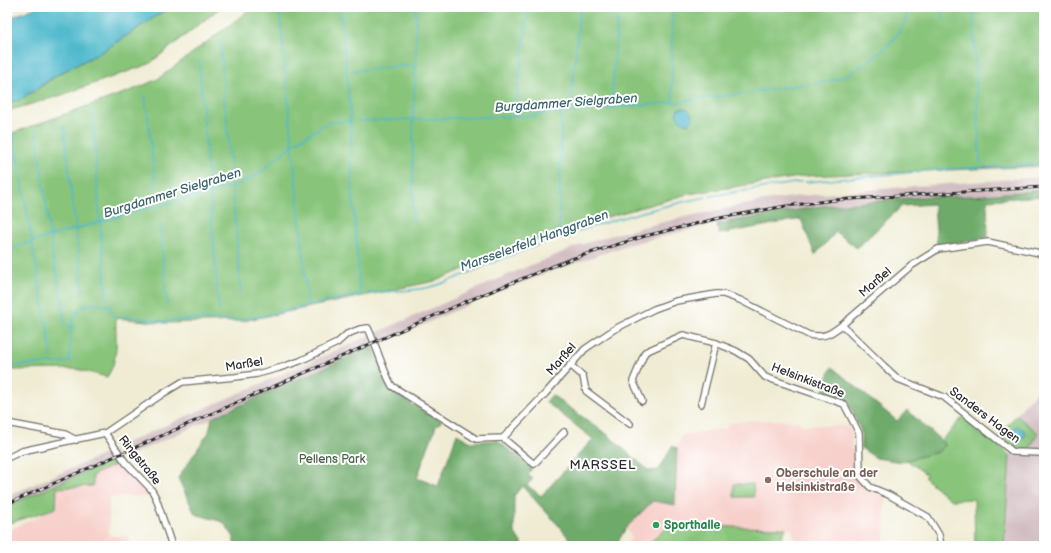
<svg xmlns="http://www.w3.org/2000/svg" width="1051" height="553" viewBox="0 0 1051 553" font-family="'Balsamiq Sans',sans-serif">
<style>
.built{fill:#f7d0cb}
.industrial{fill:#d2bec2}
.green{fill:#88c47a;stroke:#5a7852}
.forest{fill:#6eaa6a;stroke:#4c6a4a}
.water{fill:#4fb9cc;stroke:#3d727c}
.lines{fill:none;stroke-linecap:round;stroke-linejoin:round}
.stream{stroke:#4fb9cc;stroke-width:1.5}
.street-casing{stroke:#706f66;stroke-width:8}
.street{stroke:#fff;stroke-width:5.5}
.rail-casing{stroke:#2b2b2b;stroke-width:3}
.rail{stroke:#fff;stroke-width:1.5;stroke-dasharray:4.5;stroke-linecap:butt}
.education-dot{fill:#8d6e63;stroke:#fff;stroke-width:1.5}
.leisure-dot{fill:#2e9e5b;stroke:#fff;stroke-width:1.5}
.labels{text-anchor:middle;stroke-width:4;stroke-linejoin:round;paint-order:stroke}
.street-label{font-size:12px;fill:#2b2b2b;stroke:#fff}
.park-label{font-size:12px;fill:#4c6147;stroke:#fff}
.education-label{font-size:12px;font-weight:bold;fill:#785e54;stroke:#fff;text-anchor:start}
.leisure-label{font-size:12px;font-weight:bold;fill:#27864d;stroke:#fff;text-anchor:start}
.water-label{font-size:13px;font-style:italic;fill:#39646b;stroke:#fff}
.neighbourhood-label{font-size:13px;letter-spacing:1px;fill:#2b2b2b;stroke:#fff}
</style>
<rect width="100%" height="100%" fill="#fff"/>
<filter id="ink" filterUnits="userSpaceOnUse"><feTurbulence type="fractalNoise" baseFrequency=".025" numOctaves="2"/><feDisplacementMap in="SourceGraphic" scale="8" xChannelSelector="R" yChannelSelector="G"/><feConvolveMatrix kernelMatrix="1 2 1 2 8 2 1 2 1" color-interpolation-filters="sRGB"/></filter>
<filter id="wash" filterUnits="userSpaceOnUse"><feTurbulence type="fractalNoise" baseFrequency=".012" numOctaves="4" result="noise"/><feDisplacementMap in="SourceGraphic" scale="16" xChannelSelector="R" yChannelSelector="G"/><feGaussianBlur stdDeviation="0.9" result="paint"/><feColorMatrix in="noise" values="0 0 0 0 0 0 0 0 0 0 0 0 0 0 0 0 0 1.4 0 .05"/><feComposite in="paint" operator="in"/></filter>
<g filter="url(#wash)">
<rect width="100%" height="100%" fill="#f0ecd4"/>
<g class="built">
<polygon points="753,420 800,421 800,425 848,426 852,434 852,448 855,451 855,470 867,490 885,497 884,546 801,546 796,541 793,535 792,529 686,526 673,523 646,546 623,546 632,538 626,528 653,501 675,505 677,448 682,435 727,428 728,424"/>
<polygon points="119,463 143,485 151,496 109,497 109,536 130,536 130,546 7,546 7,531 56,508 57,488 93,486 93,475"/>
</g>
<g class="industrial">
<polygon points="1044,177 1044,190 973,196 923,197 862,203 776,213 705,226 627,245 541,275 472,303 128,456 119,446 512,273 580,245 623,232 685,217 757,202 799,196 916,186"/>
<polygon points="1044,383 1044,546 1004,546 1010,455 1015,449 1029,449 1038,433 1016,415"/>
<polygon points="114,450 118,460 7,508 7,496"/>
</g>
<g class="green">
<polygon points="170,7 221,7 149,64 56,97 7,111 7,103 34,92 60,73 100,53"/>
<path d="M253,7H1044V166L806,176L688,194L558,231L435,281L243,321L166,323L116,318C115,340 120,357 107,377L76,369L7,370V135L135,89L158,79Z"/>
<polygon points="1016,415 1038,433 1029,450 1015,449 999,436"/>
<polygon points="964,416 1010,455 1004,546 975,546 974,499 951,500 924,477 927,475 907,460 938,452 945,446 941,441"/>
<polygon points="115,459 119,463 93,475 93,486 57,488 56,508 7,524 7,506"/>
<polygon points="734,484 753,484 754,497 734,497"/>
<polygon points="672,523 686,526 786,528 777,546 646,546"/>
</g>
<g class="forest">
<polygon points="1044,190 1044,196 987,200 988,237 937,246 934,204 902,206 857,248 836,232 815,255 801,219 719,234 717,224 822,206 923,197 973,196"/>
<polygon points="373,346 384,376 390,388 416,407 442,421 436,426 417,478 438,486 457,434 471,442 497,440 532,468 528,475 533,479 527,485 541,496 593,439 546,402 552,395 608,435 649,471 659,470 672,446 677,448 675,505 653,501 626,528 616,545 617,546 575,546 559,526 522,486 514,496 514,531 523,546 234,546 234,537 223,522 195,514 178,478 209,432 212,418"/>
<polygon points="832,367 897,421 907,410 946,445 938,452 907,460 902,462 876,458 861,448 861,431 847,400 823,393 827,379"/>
</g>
<g class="water">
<polygon points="37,7 170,7 100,53 60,73 18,101 14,101 7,103 7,19"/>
<path d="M683,108L688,109L693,117L692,121L688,124C681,122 678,120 676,113L678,109Z"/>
<polygon points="1017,426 1024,430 1026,434 1023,439 1019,439 1013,433 1013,429"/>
</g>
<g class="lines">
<g class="stream">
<polyline points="279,7 308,306"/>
<polyline points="340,7 350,110 352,186 360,294"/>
<polyline points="943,7 943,19"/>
<polyline points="973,7 980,163"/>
<polyline points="220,41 241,294"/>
<polyline points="199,61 219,310"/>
<polyline points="353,71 402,66 416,67"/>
<path d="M779,88C799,85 818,84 837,79C853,74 887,48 897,35C903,28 907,16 909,7"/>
<polyline points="145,95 156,187"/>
<polyline points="571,101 580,7"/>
<polyline points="672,103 672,7"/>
<polyline points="611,108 618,7"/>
<polyline points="93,114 100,222 107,300"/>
<polyline points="515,116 528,7"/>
<polyline points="357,121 524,116 678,102 776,89"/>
<polyline points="64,126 83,294"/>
<polyline points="36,130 53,257 62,300 65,326 72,327"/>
<polyline points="13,132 52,356"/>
<polyline points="932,170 1044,164"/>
<polyline points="805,182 927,171"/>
<polyline points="710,196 801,182"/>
<polyline points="413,222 413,119 416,58 416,7"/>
<polyline points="160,223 167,304"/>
<polyline points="559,237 561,113"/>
<polyline points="7,249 147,208 168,204 240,184 259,173 292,145 320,127 330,122 351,121"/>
<path d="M368,293C389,291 413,292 434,286C463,277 491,262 519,252C580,229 642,210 706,197"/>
<polyline points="7,365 27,365 69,362 72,322 76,314 81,307 91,304 110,305 112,315 165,321 199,319 242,320 362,294"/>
</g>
</g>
</g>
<g filter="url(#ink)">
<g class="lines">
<g class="street-casing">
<g id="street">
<polyline points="842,325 884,366 898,379 944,397 1013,452 1044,453"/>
<polyline points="570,365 583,376 586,391 630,424"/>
<polyline points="642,401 633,381 645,352 683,335 716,343 736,351 749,359 765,377 844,404 859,433 860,476 870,487 889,495 928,517 939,535 941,546"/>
<polyline points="701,404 716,343"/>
<polyline points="7,423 65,434 76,440"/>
<polyline points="105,433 126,463 151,489 156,498 172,546"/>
<polyline points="503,438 534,464 564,432"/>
<path d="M7,458L22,451L105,433L164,393L182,382L235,377L257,374L279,368L300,361L337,343L347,334L360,329L368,328C377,347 382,368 392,386L476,439L503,438L545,394L585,349L613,330L654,309L676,301L716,294H723L740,300L809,335C825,338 830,334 842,325L911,266L938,249L988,242L1044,254"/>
</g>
</g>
<use href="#street" class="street"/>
<g class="rail-casing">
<polyline id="rail" points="7,504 465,302 568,260 619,244 645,236 720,218 786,206 835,200 1044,187"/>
</g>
<use href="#rail" class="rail"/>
</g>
</g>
<circle class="education-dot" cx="768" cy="480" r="4"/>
<circle class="leisure-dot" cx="656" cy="525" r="4"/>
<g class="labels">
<g class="street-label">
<text transform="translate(875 282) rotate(-41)" y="4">Marßel</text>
<text transform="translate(561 359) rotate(-49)" y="4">Marßel</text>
<text transform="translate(244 364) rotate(-9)" y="4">Marßel</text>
<text transform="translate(808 380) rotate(21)" y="4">Helsinkistraße</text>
<text transform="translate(985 415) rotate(37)" y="4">Sanders Hagen</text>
<text transform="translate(140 460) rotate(51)" y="4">Ringstraße</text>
</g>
<g class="park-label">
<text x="332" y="463">Pellens Park</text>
</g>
<g class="education-label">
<text x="776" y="477">Oberschule an der<tspan x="776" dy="14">Helsinkistraße</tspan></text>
</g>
<g class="leisure-label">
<text x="664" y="529">Sporthalle</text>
</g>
<g class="water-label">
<text transform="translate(566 102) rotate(-4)" y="5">Burgdammer Sielgraben</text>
<text transform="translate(172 192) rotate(-17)" y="5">Burgdammer Sielgraben</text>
<text transform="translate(534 240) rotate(-20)" y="5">Marsselerfeld Hanggraben</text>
</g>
<g class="neighbourhood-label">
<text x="603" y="469">MARSSEL</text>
</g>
</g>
<rect width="1051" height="553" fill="none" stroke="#fff" stroke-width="24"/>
</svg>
